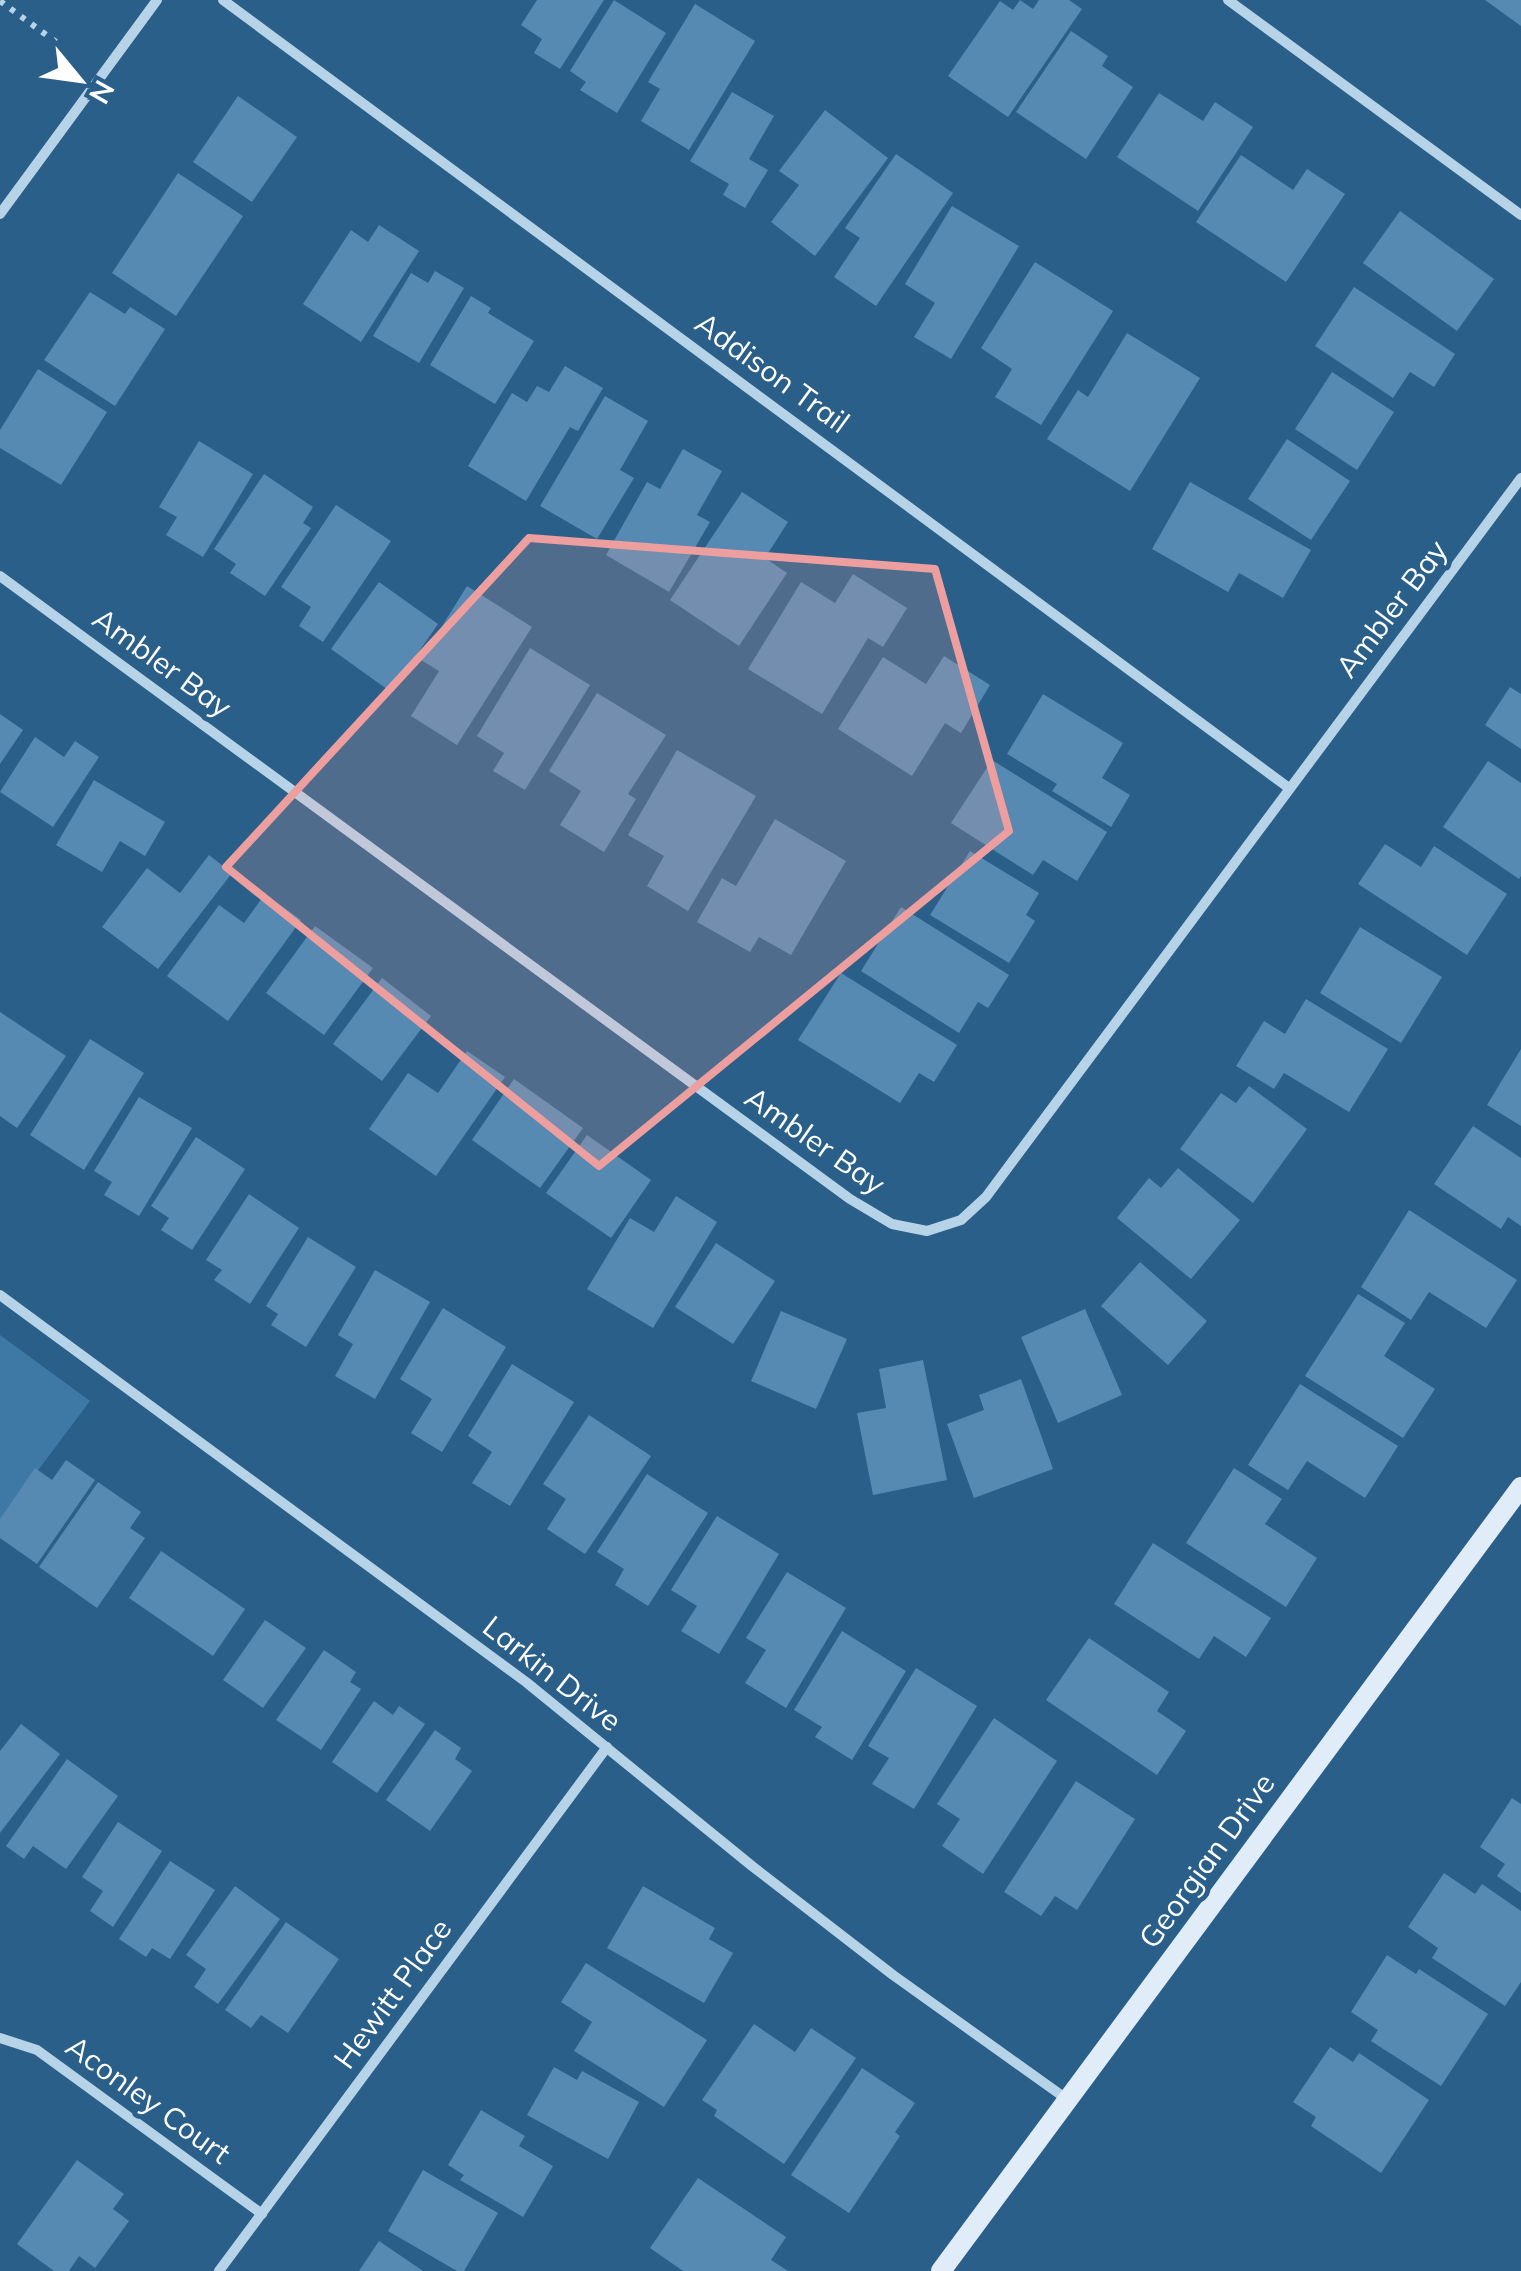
<svg xmlns="http://www.w3.org/2000/svg" width="1521" height="2271" viewBox="0 0 1521 2271" font-family="Mulish,sans-serif">
<style>
.green{fill:#3e79a5}
.building{fill:#568ab2}
.lines{fill:none;stroke-linecap:round;stroke-linejoin:round}
.path{stroke:#b6d3e8;stroke-width:6;stroke-dasharray:5 8;stroke-linecap:butt}
.street{stroke:#b6d3e8;stroke-width:10}
.secondary{stroke:#e0edf8;stroke-width:20}
.marked{fill:#ed9e9e;fill-opacity:0.2;stroke:#ed9e9e;stroke-width:8;stroke-linejoin:round}
.labels{text-anchor:middle;stroke-width:10;stroke-linejoin:round;paint-order:stroke}
.street-label{font-size:30px;fill:#fff;stroke:#295f89}
</style>
<rect width="100%" height="100%" fill="#295f89"/>
<polygon class="green" points="0,1335 90,1401 0,1521"/>
<g class="building">
<polygon points="537,0 604,0 560,69 534,53 542,39 521,25"/>
<polygon points="614,0 666,33 617,113 580,90 586,82 570,71"/>
<polygon points="1020,0 1033,9 1039,0 1069,0 1082,9 1008,117 948,76 1000,1 1013,10"/>
<polygon points="1485,0 1521,0 1521,26"/>
<polygon points="695,4 755,41 689,150 641,121 660,89 648,82"/>
<polygon points="1071,31 1108,56 1102,66 1133,87 1086,159 1016,112"/>
<polygon points="732,92 774,116 749,159 768,170 745,208 723,195 729,184 690,161"/>
<polygon points="1159,93 1203,121 1215,102 1253,127 1198,211 1117,157"/>
<polygon points="238,96 297,137 252,202 193,162"/>
<polygon points="825,110 888,158 815,256 771,222 799,185 779,171"/>
<polygon points="896,154 953,193 876,306 834,277 860,238 845,228"/>
<polygon points="1241,155 1293,190 1307,169 1345,194 1286,282 1196,222"/>
<polygon points="178,173 243,216 176,316 112,273"/>
<polygon points="952,206 1019,246 951,359 914,337 935,303 905,284"/>
<polygon points="1400,211 1494,279 1457,331 1363,263"/>
<polygon points="379,225 419,251 361,342 303,304 351,230 368,242"/>
<polygon points="1035,262 1113,311 1041,425 995,397 1012,369 981,348"/>
<polygon points="435,271 464,288 419,363 373,336 411,273 428,283"/>
<polygon points="1354,287 1455,354 1434,387 1410,372 1393,398 1315,346"/>
<polygon points="90,292 125,314 130,307 165,329 115,406 44,360"/>
<polygon points="471,296 491,308 488,313 534,341 495,404 430,365"/>
<polygon points="1127,333 1200,378 1130,491 1047,439 1078,390 1088,397"/>
<polygon points="565,366 603,388 578,431 570,427 526,501 468,466 512,393 527,402 537,386 549,392"/>
<polygon points="38,369 107,412 61,485 0,448 0,430"/>
<polygon points="1332,372 1394,412 1357,470 1295,429"/>
<polygon points="605,396 648,421 620,470 634,478 597,539 540,506"/>
<polygon points="1287,439 1350,481 1311,540 1248,499"/>
<polygon points="199,441 253,474 203,557 166,535 177,517 159,507"/>
<polygon points="683,449 722,471 697,515 710,522 669,592 606,555 647,482 660,489"/>
<polygon points="264,474 313,507 303,523 311,528 265,596 230,573 236,564 214,549"/>
<polygon points="1190,482 1311,550 1283,598 1239,573 1228,592 1152,549"/>
<polygon points="742,492 788,522 765,558 787,573 739,646 670,600"/>
<polygon points="336,505 391,541 323,642 299,626 311,607 281,587"/>
<polygon points="853,574 907,608 883,647 868,638 822,714 748,669 801,582 835,603"/>
<polygon points="379,582 438,624 391,692 331,649"/>
<polygon points="467,586 532,627 457,745 411,716 439,671 421,660"/>
<polygon points="530,648 590,685 525,790 493,771 504,753 477,736"/>
<polygon points="944,656 990,685 961,733 945,723 912,776 838,729 883,657 926,684"/>
<polygon points="1510,687 1521,694 1521,749 1485,725"/>
<polygon points="597,693 666,735 628,794 636,799 604,852 560,825 581,791 549,771"/>
<polygon points="1043,694 1123,743 1102,778 1130,795 1111,827 1052,791 1057,784 1007,754"/>
<polygon points="0,714 23,730 0,764"/>
<polygon points="35,737 64,757 75,741 99,757 53,827 0,792"/>
<polygon points="677,750 756,796 688,911 647,886 664,856 628,835"/>
<polygon points="992,760 1107,832 1077,881 1043,860 1033,875 951,823"/>
<polygon points="1488,761 1521,783 1521,876 1519,879 1443,827"/>
<polygon points="94,780 165,822 145,856 120,841 102,872 56,845"/>
<polygon points="775,819 846,861 791,955 759,937 750,952 697,922 722,878 736,886"/>
<polygon points="1385,844 1421,867 1434,846 1507,894 1467,955 1358,884"/>
<polygon points="970,851 1039,893 1026,915 1035,921 1009,963 930,915"/>
<polygon points="209,855 232,873 158,969 102,927 147,868 180,893"/>
<polygon points="265,894 301,920 228,1021 167,976 219,905 244,923"/>
<polygon points="901,907 1009,975 988,1008 978,1002 959,1033 861,971"/>
<polygon points="315,926 373,968 324,1035 266,993"/>
<polygon points="1360,927 1442,977 1401,1043 1320,993"/>
<polygon points="841,973 957,1045 934,1082 919,1073 900,1103 798,1040"/>
<polygon points="382,978 431,1016 382,1081 333,1044"/>
<polygon points="1306,999 1388,1049 1349,1112 1284,1073 1274,1089 1236,1066 1264,1021 1285,1034"/>
<polygon points="0,1012 66,1056 17,1128 0,1116"/>
<polygon points="90,1039 144,1073 84,1170 30,1135"/>
<polygon points="1521,1049 1521,1126 1487,1105"/>
<polygon points="467,1051 505,1077 436,1176 369,1129 408,1073 438,1093"/>
<polygon points="514,1079 583,1128 540,1188 472,1140"/>
<polygon points="1249,1086 1307,1129 1253,1203 1180,1149 1221,1093 1236,1103"/>
<polygon points="139,1097 192,1128 139,1216 104,1195 112,1182 94,1171"/>
<polygon points="1473,1126 1521,1158 1521,1226 1508,1217 1501,1229 1434,1184"/>
<polygon points="587,1135 651,1180 611,1238 546,1193"/>
<polygon points="196,1137 245,1169 192,1250 161,1230 169,1218 151,1206"/>
<polygon points="1178,1168 1240,1220 1191,1279 1117,1218 1149,1178 1161,1188"/>
<polygon points="249,1194 299,1228 250,1304 214,1280 222,1270 206,1260"/>
<polygon points="676,1196 717,1222 653,1328 587,1289 630,1218 654,1232"/>
<polygon points="1409,1210 1517,1280 1486,1328 1429,1292 1411,1320 1361,1287"/>
<polygon points="308,1237 356,1267 306,1347 271,1325 278,1314 266,1306"/>
<polygon points="716,1243 775,1281 733,1344 675,1307"/>
<polygon points="1140,1262 1207,1321 1168,1365 1101,1306"/>
<polygon points="375,1270 430,1302 375,1399 335,1376 353,1344 338,1335"/>
<polygon points="1358,1294 1405,1323 1384,1356 1435,1389 1403,1438 1305,1376"/>
<polygon points="443,1308 506,1347 442,1452 411,1433 432,1399 400,1379"/>
<polygon points="1085,1309 1122,1395 1058,1423 1021,1337"/>
<polygon points="781,1311 847,1339 816,1409 751,1381"/>
<polygon points="923,1360 947,1480 873,1495 857,1413 886,1408 879,1369"/>
<polygon points="512,1364 574,1402 510,1506 472,1483 492,1452 468,1436"/>
<polygon points="1021,1379 1053,1469 974,1498 947,1424 984,1410 979,1395"/>
<polygon points="1300,1384 1398,1446 1365,1498 1307,1461 1288,1490 1248,1465"/>
<polygon points="589,1415 651,1456 585,1554 547,1529 566,1499 543,1484"/>
<polygon points="66,1460 95,1480 37,1564 0,1538 0,1519 35,1468 52,1480"/>
<polygon points="1234,1468 1282,1499 1265,1524 1317,1558 1286,1607 1186,1543"/>
<polygon points="647,1474 708,1513 648,1606 615,1585 624,1569 597,1552"/>
<polygon points="98,1482 141,1512 130,1528 145,1538 97,1608 39,1567"/>
<polygon points="717,1516 779,1554 719,1654 681,1631 697,1606 671,1590"/>
<polygon points="1153,1543 1271,1618 1246,1657 1214,1636 1199,1659 1114,1604"/>
<polygon points="161,1551 245,1609 213,1656 129,1598"/>
<polygon points="787,1572 846,1608 786,1708 745,1683 766,1650 746,1638"/>
<polygon points="265,1620 306,1648 263,1708 223,1680"/>
<polygon points="842,1631 906,1671 852,1760 815,1737 822,1727 794,1710"/>
<polygon points="1089,1638 1169,1692 1157,1711 1186,1731 1157,1775 1046,1700"/>
<polygon points="324,1650 356,1672 350,1682 361,1689 321,1750 276,1720"/>
<polygon points="916,1668 977,1706 914,1809 872,1784 889,1758 868,1746"/>
<polygon points="374,1701 393,1715 399,1706 425,1724 377,1793 332,1762"/>
<polygon points="994,1718 1057,1761 983,1874 942,1846 960,1819 937,1804"/>
<polygon points="21,1724 60,1754 0,1833 0,1751"/>
<polygon points="435,1730 461,1748 455,1759 472,1771 430,1831 386,1800"/>
<polygon points="67,1759 118,1796 66,1869 33,1846 24,1859 6,1846"/>
<polygon points="1076,1781 1135,1819 1077,1910 1055,1896 1041,1916 1004,1892"/>
<polygon points="1512,1798 1521,1804 1521,1893 1497,1876 1505,1864 1480,1847"/>
<polygon points="118,1822 162,1851 113,1927 90,1911 103,1891 82,1877"/>
<polygon points="170,1861 215,1890 170,1959 152,1948 146,1957 119,1939"/>
<polygon points="1444,1873 1475,1894 1482,1884 1521,1911 1521,1982 1505,2006 1432,1958 1438,1948 1408,1927"/>
<polygon points="235,1886 280,1919 218,2004 194,1987 206,1969 186,1955"/>
<polygon points="643,1886 715,1928 709,1939 733,1953 704,2003 607,1948"/>
<polygon points="286,1922 339,1959 288,2033 261,2015 251,2028 225,2010"/>
<polygon points="1387,1955 1416,1974 1419,1969 1488,2014 1441,2086 1371,2041 1378,2030 1351,2012"/>
<polygon points="586,1963 707,2040 664,2107 574,2051 592,2022 561,2002"/>
<polygon points="754,2024 795,2052 811,2028 856,2058 784,2164 714,2116 717,2110 702,2100"/>
<polygon points="1330,2047 1353,2062 1359,2053 1429,2100 1381,2173 1311,2126 1316,2117 1293,2102"/>
<polygon points="554,2067 577,2080 582,2071 639,2102 608,2159 527,2115"/>
<polygon points="862,2068 915,2103 895,2132 900,2136 849,2213 791,2175"/>
<polygon points="481,2110 525,2136 519,2146 553,2166 523,2217 460,2180 464,2175 448,2165"/>
<polygon points="77,2160 124,2194 113,2209 129,2221 95,2268 79,2256 69,2271 54,2271 17,2244"/>
<polygon points="423,2170 498,2213 464,2271 457,2271 388,2231"/>
<polygon points="698,2178 786,2237 771,2260 788,2271 683,2271 650,2248"/>
<polygon points="379,2241 423,2271 359,2271"/>
</g>
<g class="lines">
<polyline class="path" points="0,1 56,42"/>
<g class="street">
<polyline points="223,0 1289,788"/>
<polyline points="1228,0 1521,215"/>
<polyline points="0,214 157,0"/>
<polyline points="0,576 850,1199 892,1224 927,1231 961,1220 986,1197 1521,478"/>
<polyline points="0,1295 526,1682 752,1866 893,1975 1068,2100"/>
<polyline points="0,2038 37,2050 262,2214"/>
<polyline points="219,2271 607,1747"/>
</g>
<polyline class="secondary" points="941,2271 1521,1487"/>
</g>
<path class="marked" d="M529,538L935,569L1009,831L599,1166L226,867Z"/>
<g class="labels">
<g class="street-label">
<text transform="translate(772 373) rotate(36)" y="10">Addison Trail</text>
<text transform="translate(1392 609) rotate(-53)" y="10">Ambler Bay</text>
<text transform="translate(162 663) rotate(36)" y="10">Ambler Bay</text>
<text transform="translate(815 1141) rotate(35)" y="10">Ambler Bay</text>
<text transform="translate(552 1674) rotate(38)" y="10">Larkin Drive</text>
<text transform="translate(1207 1861) rotate(-54)" y="10">Georgian Drive</text>
<text transform="translate(393 1994) rotate(-54)" y="10">Hewitt Place</text>
<text transform="translate(148 2100) rotate(36)" y="10">Aconley Court</text>
</g>
</g>
<g transform="translate(80 80) rotate(119)" stroke="#295f89" stroke-width="8" paint-order="stroke">
<path d="M0-8L18 38L0 25L-18 38Z" fill="#ffffff"/>
<text y="-15" font-size="28" font-weight="bold" text-anchor="middle" fill="#ffffff">N</text>
</g>
</svg>
